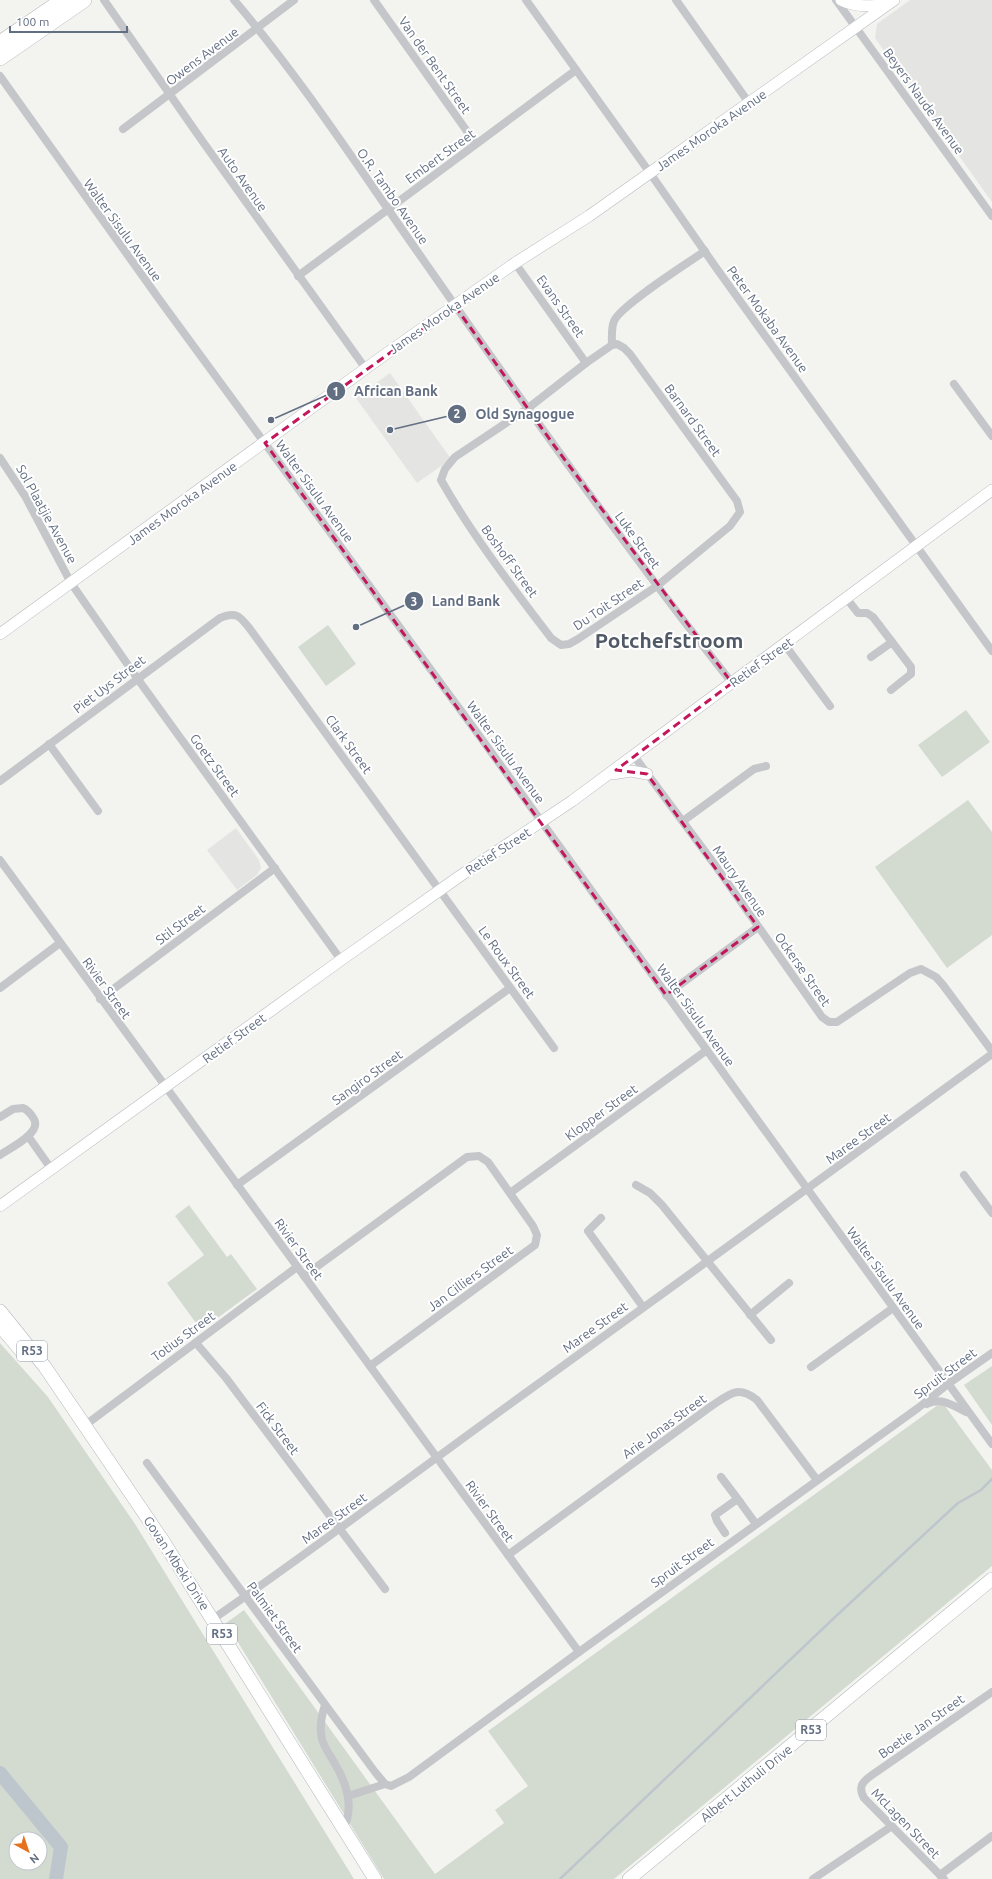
<svg xmlns="http://www.w3.org/2000/svg" width="992" height="1879" viewBox="0 0 992 1879" font-family="Ubuntu,sans-serif">
<style>
.built{fill:#e4e5e3}
.green{fill:#d3dbd1;fill-rule:evenodd}
.lines{fill:none;stroke-linecap:round;stroke-linejoin:round}
.stream{stroke:#bec6cd;stroke-width:2.5}
.river{stroke:#bec6cd;stroke-width:14}
.secondary-casing{stroke:#b6b9be;stroke-width:12}
.primary-casing{stroke:#b4b7bc;stroke-width:14}
.highway-casing{stroke:#b4b6ba;stroke-width:16}
.street{stroke:#c4c6ca;stroke-width:8}
.secondary{stroke:#fff;stroke-width:11}
.primary{stroke:#fff;stroke-width:13}
.highway{stroke:#fff;stroke-width:15}
.marked{fill:none;stroke:#c2185b;stroke-width:3;stroke-dasharray:8 5;stroke-linejoin:round}
.labels{text-anchor:middle;stroke-width:4;stroke-linejoin:round;paint-order:stroke}
.shield{fill:#fff;stroke:#919aa8;stroke-width:1}
.shield-label{font-size:12px;font-weight:bold;fill:#626e82}
.street-label{font-size:13px;fill:#626e82;stroke:#fff}
.town-label{font-size:21px;font-weight:bold;fill:#505966;stroke:#fff}
.leader{fill:none;stroke:#626e82;stroke-width:1.5}
.callout-dot{fill:#626e82;stroke:#fff;stroke-width:1.5}
.mark-label{font-size:12px;text-anchor:middle;font-weight:bold;fill:#fff}
.callout-label{font-size:14px;text-anchor:middle;font-weight:bold;fill:#626e82;stroke:#fff;stroke-width:4;stroke-linejoin:round;paint-order:stroke}
</style>
<rect width="100%" height="100%" fill="#f3f4f0"/>
<g class="built">
<polygon points="910,0 992,0 992,202 875,38 877,24"/>
<polygon points="390,373 451,459 417,483 356,398"/>
<polygon points="236,828 259,860 261,868 257,875 237,890 207,850"/>
</g>
<g class="green">
<polygon points="328,625 356,664 326,686 298,647"/>
<polygon points="966,710 990,742 942,777 918,745"/>
<polygon points="968,800 992,832 992,935 947,968 875,867"/>
<polygon points="189,1205 227,1257 231,1254 257,1289 201,1330 167,1283 204,1255 175,1216"/>
<path d="M0,1343L48,1397L135,1524L354,1879H0ZM16,1839H40V1863H16Z"/>
<polygon points="992,1366 992,1425 964,1385"/>
<polygon points="942,1402 992,1470 992,1566 614,1879 384,1879 226,1623 244,1610 435,1874 504,1823 495,1810 528,1786 488,1731"/>
</g>
<g class="lines">
<polyline class="stream" points="560,1879 834,1618 958,1503 981,1490 992,1479"/>
<polyline class="river" points="0,1773 61,1847 56,1879"/>
<g class="secondary-casing">
<g id="secondary">
<path d="M841,0C855,7 870,7 885,4"/>
<polyline points="0,634 383,356 515,263 589,216 894,0"/>
<polyline points="612,774 631,771 647,774"/>
<polyline points="0,1206 341,960 460,876 572,801 992,490"/>
</g>
</g>
<g class="primary-casing">
<g id="primary">
<polyline points="0,1311 45,1367 163,1541 375,1879"/>
<polyline points="0,1326 22,1352"/>
<polyline points="629,1879 992,1579"/>
</g>
</g>
<g class="highway-casing">
<g id="highway">
<polyline points="0,43 63,0"/>
<polyline points="0,58 84,0"/>
</g>
</g>
<g class="street">
<polyline points="104,0 203,142 366,369"/>
<path d="M234,0C304,82 362,173 424,261C524,404 624,546 732,683"/>
<polyline points="374,0 476,144"/>
<polyline points="526,0 650,173 717,269 992,651"/>
<polyline points="676,0 749,103"/>
<polyline points="836,0 992,216"/>
<polyline points="0,76 159,299 478,734 992,1444"/>
<polyline points="123,129 294,0"/>
<polyline points="515,263 586,363"/>
<polyline points="298,276 576,70"/>
<path d="M617,344L624,348L630,354L737,501L740,512L730,526L657,586L578,639L569,644L561,645L551,638C513,588 472,535 441,480L445,469L455,457L527,409L586,363L612,345Z"/>
<path d="M612,345C612,338 611,328 614,321C621,305 688,263 705,251"/>
<polyline points="954,384 992,436"/>
<polyline points="0,458 25,496 71,583 137,678 341,960"/>
<polyline points="847,599 858,613 867,613 873,617 911,667 911,674 891,690"/>
<polyline points="785,645 830,706"/>
<polyline points="871,657 892,642"/>
<polyline points="49,744 98,811"/>
<polyline points="634,756 715,865 822,1017 829,1022 837,1022 910,973 921,969 936,977 943,985 992,1051"/>
<path d="M0,781L220,618C236,611 240,616 250,629L554,1048"/>
<polyline points="683,821 754,769 766,766"/>
<polyline points="0,860 579,1652"/>
<polyline points="0,988 60,943"/>
<polyline points="666,995 758,927"/>
<polyline points="100,999 275,868"/>
<path d="M0,1117L13,1109L23,1108C28,1110 31,1114 34,1119C42,1133 10,1148 0,1155"/>
<polyline points="28,1136 52,1170"/>
<polyline points="964,1175 992,1213"/>
<polyline points="237,1185 510,988"/>
<polyline points="636,1185 650,1193 662,1205 771,1340"/>
<polyline points="510,1193 707,1050"/>
<polyline points="601,1218 588,1231 643,1307"/>
<polyline points="304,1276 467,1157 479,1156 488,1162 533,1226 537,1235 535,1245 370,1366"/>
<polyline points="750,1315 789,1283"/>
<polyline points="196,1343 226,1378 385,1589"/>
<polyline points="811,1367 893,1308"/>
<path d="M927,1404C941,1397 953,1405 966,1412"/>
<polyline points="84,1426 297,1267"/>
<polyline points="147,1463 375,1772 385,1784 391,1786 409,1777 579,1652 918,1408 948,1384 992,1353"/>
<polyline points="721,1477 740,1502"/>
<polyline points="725,1533 717,1521 715,1515 736,1500 740,1502 756,1524"/>
<path d="M508,1555L710,1407C729,1395 737,1384 757,1400L817,1480"/>
<path d="M213,1619C324,1542 432,1460 542,1381C692,1272 843,1164 992,1054"/>
<path d="M325,1705C321,1717 319,1727 322,1739C324,1748 331,1756 335,1764C346,1782 355,1808 343,1828"/>
<polyline points="348,1796 385,1784"/>
<polyline points="940,1875 992,1836"/>
<polyline points="813,1879 892,1826"/>
<path d="M944,1879L864,1798C858,1787 862,1782 872,1775L992,1692"/>
</g>
<use href="#secondary" class="secondary"/>
<use href="#primary" class="primary"/>
<use href="#highway" class="highway"/>
</g>
<path class="marked" d="M455,306L553,444L732,683L616,770L647,774L758,927L666,995L265,443Z"/>
<g class="labels">
<g class="shield">
<rect x="17" y="1341" width="30" height="20" rx="3"/>
<rect x="207" y="1624" width="30" height="20" rx="3"/>
<rect x="796" y="1720" width="30" height="20" rx="3"/>
</g>
<g class="shield-label">
<text x="32" y="1355">R53</text>
<text x="222" y="1638">R53</text>
<text x="811" y="1734">R53</text>
</g>
<g class="street-label">
<text transform="translate(202 56) rotate(-37)" y="5">Owens Avenue</text>
<text transform="translate(435 65) rotate(55)" y="5">Van der Bent Street</text>
<text transform="translate(924 101) rotate(54)" y="5">Beyers Naude Avenue</text>
<text transform="translate(711 130) rotate(-35)" y="5">James Moroka Avenue</text>
<text transform="translate(440 156) rotate(-36)" y="5">Embert Street</text>
<text transform="translate(243 179) rotate(55)" y="5">Auto Avenue</text>
<text transform="translate(393 196) rotate(55)" y="5">O.R. Tambo Avenue</text>
<text transform="translate(123 230) rotate(54)" y="5">Walter Sisulu Avenue</text>
<text transform="translate(561 306) rotate(55)" y="5">Evans Street</text>
<text transform="translate(444 313) rotate(-35)" y="5">James Moroka Avenue</text>
<text transform="translate(768 319) rotate(54)" y="5">Peter Mokaba Avenue</text>
<text transform="translate(693 420) rotate(54)" y="5">Barnard Street</text>
<text transform="translate(315 491) rotate(54)" y="5">Walter Sisulu Avenue</text>
<text transform="translate(182 503) rotate(-36)" y="5">James Moroka Avenue</text>
<text transform="translate(47 514) rotate(61)" y="5">Sol Plaatjie Avenue</text>
<text transform="translate(638 540) rotate(54)" y="5">Luke Street</text>
<text transform="translate(510 561) rotate(54)" y="5">Boshoff Street</text>
<text transform="translate(608 604) rotate(-34)" y="5">Du Toit Street</text>
<text transform="translate(761 662) rotate(-36)" y="5">Retief Street</text>
<text transform="translate(109 684) rotate(-37)" y="5">Piet Uys Street</text>
<text transform="translate(349 744) rotate(54)" y="5">Clark Street</text>
<text transform="translate(506 752) rotate(54)" y="5">Walter Sisulu Avenue</text>
<text transform="translate(215 765) rotate(54)" y="5">Goetz Street</text>
<text transform="translate(498 851) rotate(-33)" y="5">Retief Street</text>
<text transform="translate(740 881) rotate(55)" y="5">Maury Avenue</text>
<text transform="translate(180 924) rotate(-37)" y="5">Stil Street</text>
<text transform="translate(507 962) rotate(54)" y="5">Le Roux Street</text>
<text transform="translate(803 969) rotate(55)" y="5">Ockerse Street</text>
<text transform="translate(107 988) rotate(54)" y="5">Rivier Street</text>
<text transform="translate(696 1015) rotate(54)" y="5">Walter Sisulu Avenue</text>
<text transform="translate(234 1038) rotate(-36)" y="5">Retief Street</text>
<text transform="translate(367 1077) rotate(-36)" y="5">Sangiro Street</text>
<text transform="translate(601 1112) rotate(-36)" y="5">Klopper Street</text>
<text transform="translate(858 1138) rotate(-36)" y="5">Maree Street</text>
<text transform="translate(299 1249) rotate(54)" y="5">Rivier Street</text>
<text transform="translate(470 1278) rotate(-36)" y="5">Jan Cilliers Street</text>
<text transform="translate(886 1278) rotate(54)" y="5">Walter Sisulu Avenue</text>
<text transform="translate(595 1327) rotate(-36)" y="5">Maree Street</text>
<text transform="translate(183 1336) rotate(-36)" y="5">Totius Street</text>
<text transform="translate(945 1373) rotate(-37)" y="5">Spruit Street</text>
<text transform="translate(664 1426) rotate(-36)" y="5">Arie Jonas Street</text>
<text transform="translate(278 1428) rotate(53)" y="5">Fick Street</text>
<text transform="translate(490 1511) rotate(54)" y="5">Rivier Street</text>
<text transform="translate(334 1518) rotate(-36)" y="5">Maree Street</text>
<text transform="translate(682 1562) rotate(-36)" y="5">Spruit Street</text>
<text transform="translate(177 1563) rotate(57)" y="5">Govan Mbeki Drive</text>
<text transform="translate(275 1617) rotate(54)" y="5">Palmiet Street</text>
<text transform="translate(921 1726) rotate(-35)" y="5">Boetie Jan Street</text>
<text transform="translate(746 1783) rotate(-39)" y="5">Albert Luthuli Drive</text>
<text transform="translate(906 1823) rotate(46)" y="5">McLagen Street</text>
</g>
<g class="town-label">
<text x="669" y="648">Potchefstroom</text>
</g>
</g>
<path class="leader" d="M271 420L336 391M390 430L457 414M356 627L414 601"/>
<g class="callout-dot">
<circle cx="271" cy="420" r="4"/>
<circle cx="390" cy="430" r="4"/>
<circle cx="356" cy="627" r="4"/>
<circle cx="336" cy="391" r="10"/>
<circle cx="457" cy="414" r="10"/>
<circle cx="414" cy="601" r="10"/>
</g>
<g class="mark-label">
<text x="336" y="396">1</text>
<text x="457" y="418">2</text>
<text x="414" y="606">3</text>
</g>
<g class="callout-label">
<text x="396" y="396">African Bank</text>
<text x="525" y="419">Old Synagogue</text>
<text x="466" y="606">Land Bank</text>
</g>
<g transform="translate(28 1851) rotate(140)"><circle r="19" fill="#ffffff" stroke="#c0c5cd"/>
<path d="M0-3L7 15L0 10L-7 15Z" fill="#e6711e"/>
<text y="-6" font-size="11" font-weight="bold" text-anchor="middle" fill="#626e82">N</text>
</g>
<path d="M10 26v6h117v-6" fill="none" stroke="#626e82" stroke-width="2"/>
<text x="16" y="26" font-size="12" fill="#626e82" stroke="#ffffff" stroke-width="3" paint-order="stroke">100 m</text>
</svg>
